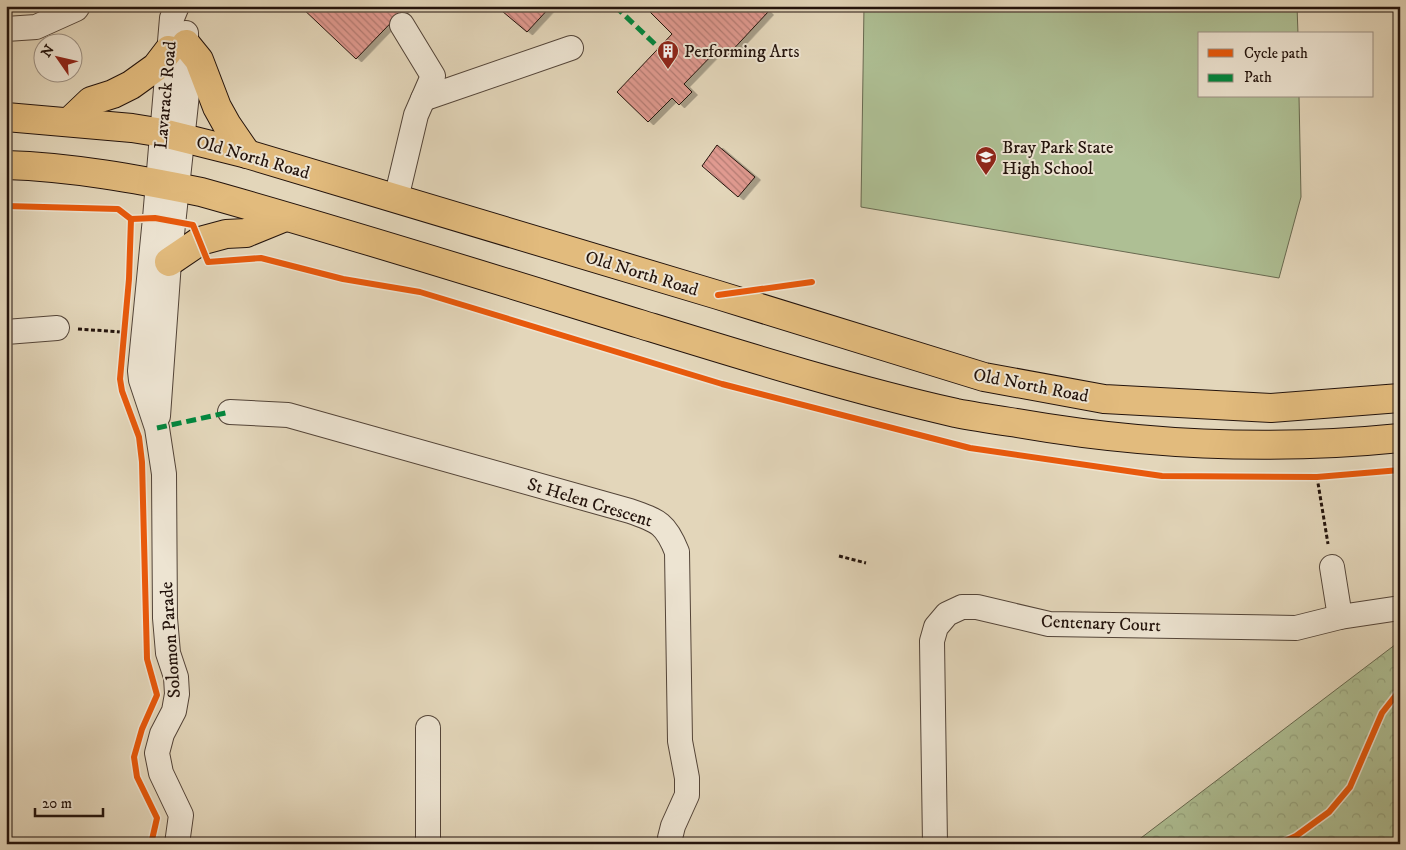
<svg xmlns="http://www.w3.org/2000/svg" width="1406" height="850" viewBox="0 0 1406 850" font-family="'IM FELL DW Pica',serif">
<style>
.grass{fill:#aebf94;stroke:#686950}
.park{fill:url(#park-crowns);stroke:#686950}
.building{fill:url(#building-back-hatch);stroke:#23130c;filter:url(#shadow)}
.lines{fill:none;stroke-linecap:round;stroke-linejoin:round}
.minor-casing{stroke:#534438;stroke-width:26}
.major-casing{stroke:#23130c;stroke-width:30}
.path{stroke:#23130c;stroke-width:3;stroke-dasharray:4 2.5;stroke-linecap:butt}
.minor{stroke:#ede4d2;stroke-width:24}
.major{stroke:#e2bb7d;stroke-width:28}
.quiet{stroke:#00873e;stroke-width:5;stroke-dasharray:10 5;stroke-linecap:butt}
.cycleway-casing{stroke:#ede4d2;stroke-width:9}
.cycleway{stroke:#e8590c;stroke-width:6}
.labels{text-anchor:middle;stroke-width:4;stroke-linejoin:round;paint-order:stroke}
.poi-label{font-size:18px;fill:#23130c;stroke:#ede4d2;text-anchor:start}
.street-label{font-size:18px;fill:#23130c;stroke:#ede4d2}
</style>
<defs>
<pattern id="park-crowns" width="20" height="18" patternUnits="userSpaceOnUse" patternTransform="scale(1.25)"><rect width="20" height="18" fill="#aebf94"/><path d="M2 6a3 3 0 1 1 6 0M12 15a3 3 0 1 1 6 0" fill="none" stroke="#95a37e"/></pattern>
<pattern id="building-back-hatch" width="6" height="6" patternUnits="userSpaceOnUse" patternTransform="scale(1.25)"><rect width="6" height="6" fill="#e09a90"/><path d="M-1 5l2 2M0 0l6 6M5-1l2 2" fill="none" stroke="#b57c74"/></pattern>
<filter id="shadow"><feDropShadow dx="5.5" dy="3" stdDeviation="0" flood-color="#0004"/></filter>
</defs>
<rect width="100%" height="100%" fill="#e3d6ba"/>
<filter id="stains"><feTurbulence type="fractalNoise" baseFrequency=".004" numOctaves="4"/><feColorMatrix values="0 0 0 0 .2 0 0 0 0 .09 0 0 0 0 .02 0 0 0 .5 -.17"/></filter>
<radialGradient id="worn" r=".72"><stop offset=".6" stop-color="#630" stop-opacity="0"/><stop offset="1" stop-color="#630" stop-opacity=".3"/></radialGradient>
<polygon class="grass" points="864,6 1297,6 1298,34 1200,34 1200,96 1299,96 1301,197 1279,278 861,207"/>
<polygon class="park" points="1400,641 1400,844 1133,844"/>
<g class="building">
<polygon points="300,6 407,6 356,59"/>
<polygon points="496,6 551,6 527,32"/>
<polygon points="644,6 767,6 765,9 768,12 727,56 719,48 684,84 692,92 679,105 672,98 648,122 617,92 672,34"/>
<polygon points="717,145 755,177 738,197 702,166"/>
</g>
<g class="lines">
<g class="minor-casing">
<g id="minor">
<polyline points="177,6 172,18 155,218 140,371 141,380 157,428 164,474 165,618 168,653 176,677 177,694 174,711 162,734 157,753 161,773 181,815 177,844"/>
<polyline points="6,29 36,27 76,9 78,6"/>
<polyline points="423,99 571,48"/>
<polyline points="396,199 416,115 433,76 402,25"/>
<polyline points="6,332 57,328"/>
<path d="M230,412L288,415L630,511C659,521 666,524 677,552L680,741L687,778V795L673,826L670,838L671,844"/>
<polyline points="158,416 169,262 187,94 186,33"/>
<polyline points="1332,567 1340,617"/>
<polyline points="428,728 428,844"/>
<polyline points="935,844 932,641 936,627 947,614 962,607 977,607 1049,624 1296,628 1340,617 1400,608"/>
</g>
</g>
<g class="major-casing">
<g id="major">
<polyline points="186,44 199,60 217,107 227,125 247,154"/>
<polyline points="6,117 132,128 163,133 247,154 718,295 984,377 1104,399 1271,408 1400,398"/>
<polyline points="70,121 91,101 113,94 131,85 156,67 169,50"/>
<path d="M6,165C72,167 137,179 201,192C348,233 494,279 640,324C744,356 850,389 956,413C976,417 997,420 1017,423C1143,445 1272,451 1400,438"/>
<polyline points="169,262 200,241 226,234 246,233 285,217"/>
</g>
</g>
<g class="path">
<polyline points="78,329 122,332"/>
<polyline points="1317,477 1328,544"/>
<polyline points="839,556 866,563"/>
</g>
<use href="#minor" class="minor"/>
<use href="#major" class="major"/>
<g class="quiet">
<polyline points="623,6 619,10 659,48"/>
<polyline points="157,428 230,412"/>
</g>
<g class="cycleway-casing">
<g id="cycleway">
<polyline points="6,206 118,209 131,219 155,218 193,225 208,262 261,258 343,279 420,292 722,384 970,448 1162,476 1317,477 1400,470"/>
<polyline points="131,219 129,279 120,379 122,391 139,437 142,462 147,659 157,695 142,729 134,757 137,777 157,818 151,844"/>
<polyline points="718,295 812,282"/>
<polyline points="1279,844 1296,836 1329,812 1350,787 1382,713 1400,690"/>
</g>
</g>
<use href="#cycleway" class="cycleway"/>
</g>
<defs>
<g id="building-pin" transform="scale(1.125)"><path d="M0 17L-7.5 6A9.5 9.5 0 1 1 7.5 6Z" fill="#8f2418" stroke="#ede4d2"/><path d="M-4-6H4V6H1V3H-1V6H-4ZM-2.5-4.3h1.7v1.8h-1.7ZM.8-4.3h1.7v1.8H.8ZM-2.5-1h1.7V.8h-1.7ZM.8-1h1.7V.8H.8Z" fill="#fff"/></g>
<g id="school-pin" transform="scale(1.125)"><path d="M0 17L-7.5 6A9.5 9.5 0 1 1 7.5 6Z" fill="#8f2418" stroke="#ede4d2"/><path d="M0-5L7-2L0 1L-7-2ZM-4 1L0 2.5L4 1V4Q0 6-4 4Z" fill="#fff"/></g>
</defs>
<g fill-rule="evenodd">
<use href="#building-pin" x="668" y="51"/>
<use href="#school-pin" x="986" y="157"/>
</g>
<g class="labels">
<g class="poi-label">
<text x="684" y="57">Performing Arts</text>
<text x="1002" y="153">Bray Park State<tspan x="1002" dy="21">High School</tspan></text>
</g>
<g class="street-label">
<text transform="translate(165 95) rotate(-85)" y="6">Lavarack Road</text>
<text transform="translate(253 157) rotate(16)" y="6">Old North Road</text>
<text transform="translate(642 273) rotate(17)" y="6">Old North Road</text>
<text transform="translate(1031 385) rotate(11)" y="6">Old North Road</text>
<text transform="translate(590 502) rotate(17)" y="6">St Helen Crescent</text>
<text transform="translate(1101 623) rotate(2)" y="6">Centenary Court</text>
<text transform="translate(170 640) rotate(-94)" y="6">Solomon Parade</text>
</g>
</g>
<rect width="1406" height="850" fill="none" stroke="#e3d6ba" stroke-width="25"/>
<rect x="8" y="8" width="1391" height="835" fill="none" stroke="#23130c" stroke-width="2.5"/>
<rect x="12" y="12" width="1381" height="825" fill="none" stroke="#23130c"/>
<rect x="1198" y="32" width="175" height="65" fill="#ede4d2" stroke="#9c9083"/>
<rect x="1208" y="49" width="25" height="8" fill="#e8590c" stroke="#9c9083"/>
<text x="1244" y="58" font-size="15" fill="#23130c">Cycle path</text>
<rect x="1208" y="74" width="25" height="8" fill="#00873e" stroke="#9c9083"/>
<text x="1244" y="82" font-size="15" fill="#23130c">Path</text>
<g transform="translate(58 58) rotate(304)"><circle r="24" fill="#ede4d2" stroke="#9c9083"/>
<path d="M0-4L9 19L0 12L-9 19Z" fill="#8f2418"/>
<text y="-8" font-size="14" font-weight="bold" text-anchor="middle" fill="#23130c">N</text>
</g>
<path d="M35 808v8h68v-8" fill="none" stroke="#23130c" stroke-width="2.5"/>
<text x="42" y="808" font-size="15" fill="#23130c" stroke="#ede4d2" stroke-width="4" paint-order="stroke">20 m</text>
<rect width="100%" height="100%" filter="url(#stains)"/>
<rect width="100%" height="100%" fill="url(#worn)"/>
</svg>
